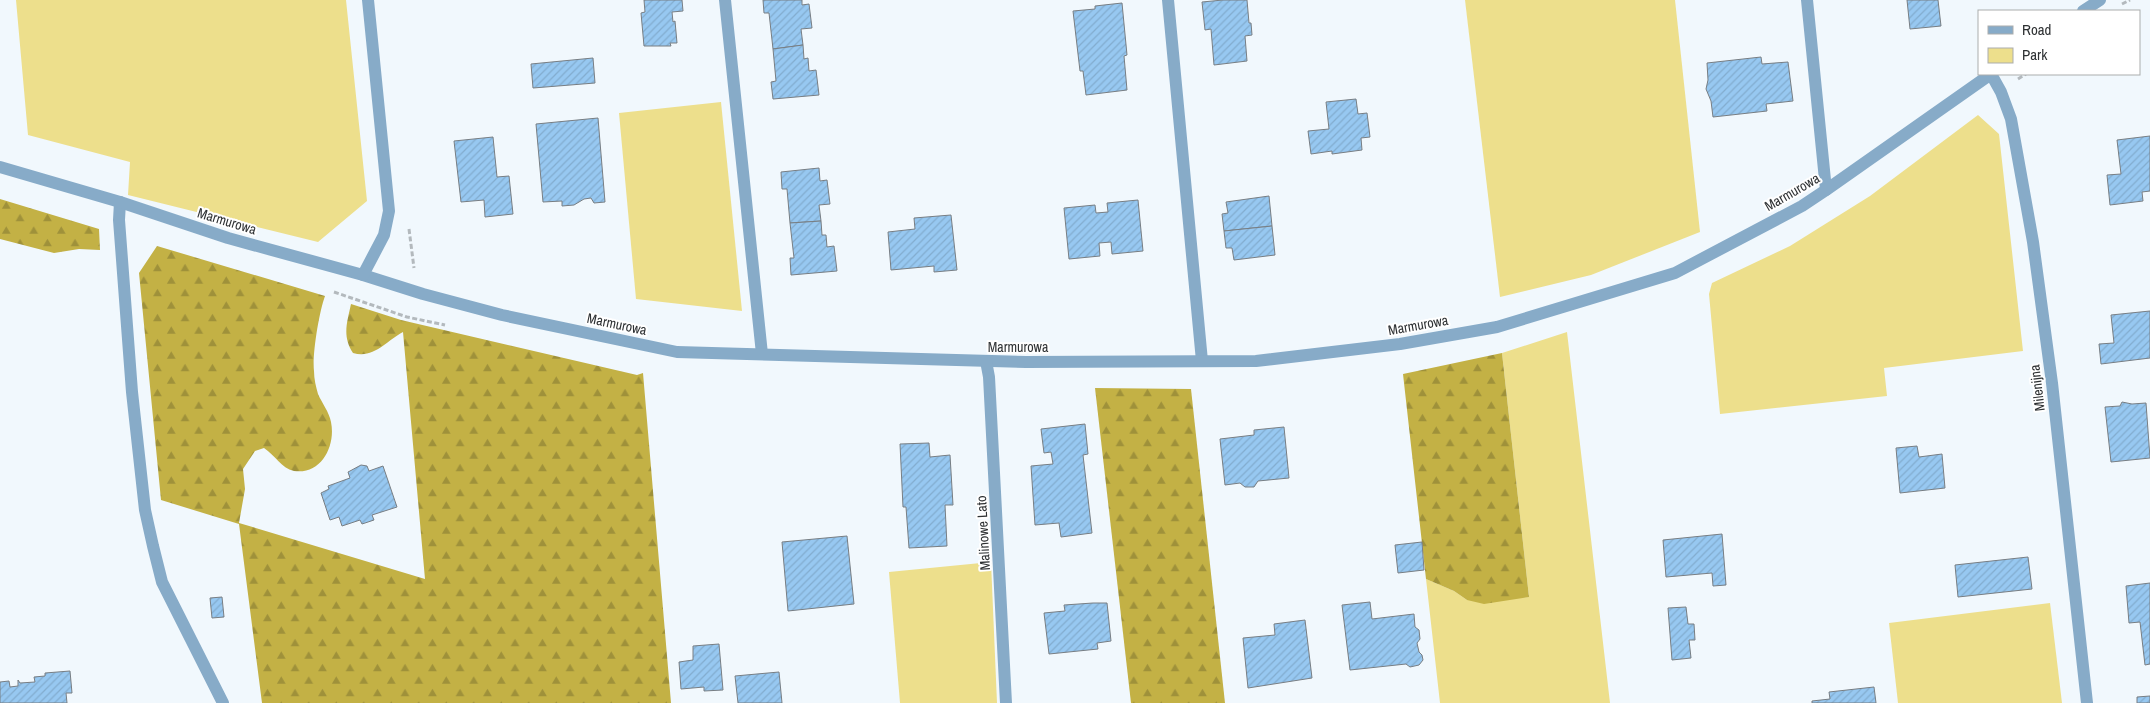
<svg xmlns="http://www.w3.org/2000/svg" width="2150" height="703" viewBox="0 0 2150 703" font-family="'Archivo Narrow',sans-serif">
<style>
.green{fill:#eddf8c}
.forest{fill:url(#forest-firs)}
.building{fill:url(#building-hatch);stroke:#787e83}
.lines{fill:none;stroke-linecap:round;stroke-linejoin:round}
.path{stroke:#b3b9bd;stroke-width:3;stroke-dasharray:5 2.5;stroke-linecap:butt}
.lane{stroke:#87abc8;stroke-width:12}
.street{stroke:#87abc8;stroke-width:12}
.labels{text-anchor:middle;stroke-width:4;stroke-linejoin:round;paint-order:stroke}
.street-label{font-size:14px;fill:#2e3133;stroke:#fff}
</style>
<defs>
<pattern id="forest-firs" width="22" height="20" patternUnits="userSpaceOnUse" patternTransform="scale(1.25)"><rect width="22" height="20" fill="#c3b145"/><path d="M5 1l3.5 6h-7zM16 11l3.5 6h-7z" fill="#9f913a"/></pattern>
<pattern id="building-hatch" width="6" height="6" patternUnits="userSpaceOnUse" patternTransform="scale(1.25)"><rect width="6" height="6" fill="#97c8f1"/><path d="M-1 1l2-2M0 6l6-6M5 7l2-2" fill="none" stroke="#82accf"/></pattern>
</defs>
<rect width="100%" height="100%" fill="#f1f8fd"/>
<g class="green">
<polygon points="16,0 346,0 367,201 318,242 128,195 130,162 28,135"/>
<polygon points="1465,0 1675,0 1700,232 1591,275 1500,297"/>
<polygon points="721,102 742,311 636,299 619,113"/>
<polygon points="1978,115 1999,134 2023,351 1884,368 1887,396 1720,414 1709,294 1712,283 1790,246 1870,196"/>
<polygon points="1567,332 1610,703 1440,703 1426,579 1454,591 1467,600 1529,597 1502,353"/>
<polygon points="991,562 997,703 900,703 889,572"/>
<polygon points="2050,603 2062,703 1898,703 1889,623"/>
</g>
<g class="forest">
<polygon points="0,199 99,229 100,250 79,249 54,253 0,239"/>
<path d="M157,246L325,296C319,312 312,356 314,371C314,379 316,387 318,394C322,403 329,412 331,422C336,446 321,475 294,471C281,468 275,455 264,448L255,451L243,469L245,489L239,523L425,579L403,332C386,341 374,359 353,353C342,336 347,323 351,304L401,320L637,375L643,373L671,703H262L239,524L161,500L139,273Z"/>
<polygon points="1502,353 1529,597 1484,604 1467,600 1454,591 1426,579 1403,374"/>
<polygon points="1095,388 1191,389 1225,703 1131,703"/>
</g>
<g class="building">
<polygon points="644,0 682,0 683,11 672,12 673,22 675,21 677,43 670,43 671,46 644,46 641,13 645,12"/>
<polygon points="763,0 802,0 802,5 809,4 812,28 801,29 803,45 773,49 769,13 764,13"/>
<polygon points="1223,0 1247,0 1249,23 1251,23 1252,35 1245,36 1247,61 1214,65 1211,29 1205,30 1202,2"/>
<polygon points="1907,0 1938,0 1941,26 1910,29"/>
<polygon points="1122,3 1127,55 1124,56 1127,90 1086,95 1083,71 1080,71 1073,11 1095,9 1095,6"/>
<polygon points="803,45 804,59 808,58 809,71 816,70 819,95 773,99 771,82 776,81 773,49"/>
<polygon points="1761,57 1762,64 1788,62 1793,101 1766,104 1767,111 1713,117 1711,101 1706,89 1708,80 1707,63"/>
<polygon points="593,58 595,83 533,88 531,64"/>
<polygon points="1356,99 1358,114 1367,113 1370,137 1361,138 1362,150 1332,154 1332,151 1311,154 1308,131 1329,129 1326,102"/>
<polygon points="598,118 605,202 594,203 591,198 584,199 574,205 562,206 562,201 543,202 536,124"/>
<polygon points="2150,136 2150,191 2142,192 2143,201 2110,205 2107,175 2121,174 2117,140"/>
<polygon points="493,137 497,177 509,176 513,214 485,217 484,200 461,202 454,141"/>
<polygon points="819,168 820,181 827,180 830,204 819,205 821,221 790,223 787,189 782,189 781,172"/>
<polygon points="1269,196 1272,226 1224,231 1222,214 1228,213 1226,202"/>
<polygon points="1138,200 1143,251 1112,254 1111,242 1099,243 1100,256 1069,259 1064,208 1095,205 1096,213 1108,212 1107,203"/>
<polygon points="951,215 957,270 934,272 934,266 891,270 888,232 915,229 914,218"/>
<polygon points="821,221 822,235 826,235 827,247 834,246 837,271 791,275 790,258 794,258 790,223"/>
<polygon points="1272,226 1275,255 1234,260 1232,248 1226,248 1224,231"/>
<polygon points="2150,311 2150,358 2101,364 2099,344 2114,343 2111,315"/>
<polygon points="2122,402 2132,404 2146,403 2150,458 2111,462 2105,407 2120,406"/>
<polygon points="1085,424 1088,454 1083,455 1092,533 1061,537 1059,523 1035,525 1031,466 1053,464 1051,452 1044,453 1041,429"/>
<polygon points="1284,427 1289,478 1258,481 1254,487 1245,487 1240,483 1225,485 1220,439 1254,435 1254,430"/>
<polygon points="929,443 930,457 950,455 953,505 945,505 947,546 909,548 906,507 903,507 900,444"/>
<polygon points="1917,446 1919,457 1942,454 1945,488 1900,493 1896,448"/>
<polygon points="361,465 367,466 369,471 383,466 397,507 372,515 374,520 362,524 360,520 342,526 339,517 330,520 321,493 329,489 328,486 350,478 348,472 350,471"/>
<polygon points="1722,534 1726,585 1713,586 1712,573 1666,577 1663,540"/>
<polygon points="847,536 854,604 788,611 782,542"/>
<polygon points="1422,542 1424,570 1398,573 1395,545"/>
<polygon points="2028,557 2032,589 1958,597 1955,565"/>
<polygon points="2150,583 2150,664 2145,665 2140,622 2129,623 2126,586"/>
<polygon points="222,597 224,617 212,618 210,598"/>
<polygon points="1370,602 1372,619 1414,614 1415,627 1419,630 1420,639 1417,643 1419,652 1422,655 1423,660 1419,665 1410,667 1406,664 1350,670 1342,605"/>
<polygon points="1093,603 1107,603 1111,641 1097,643 1098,649 1049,654 1044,613 1065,611 1064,605"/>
<polygon points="1686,607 1688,624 1694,624 1695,640 1689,640 1691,658 1672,660 1668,608"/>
<polygon points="1305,620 1312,678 1248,688 1243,638 1275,635 1274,624"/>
<polygon points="719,644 723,690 704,691 704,687 681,689 679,662 693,660 693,646"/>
<polygon points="70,671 72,693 66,693 67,703 0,703 0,682 9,681 10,687 18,686 18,680 20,683 35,682 34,677 45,676 45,673"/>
<polygon points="779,672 782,703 738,703 735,676"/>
<polygon points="1874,687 1876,703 1812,703 1812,701 1830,699 1829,692"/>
<polygon points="2150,696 2150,703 2137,703 2137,697"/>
</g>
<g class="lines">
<g class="path">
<polyline points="2122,4 2130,0"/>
<polyline points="2018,79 2026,74"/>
<polyline points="409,229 414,268"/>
<polyline points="334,292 407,317 445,325"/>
</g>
<g class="lane">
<polyline points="725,0 762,354"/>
<polyline points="1168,0 1202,361"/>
<polyline points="1807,0 1826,190"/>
<polyline points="120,202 119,220 132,392 145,510 153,546 162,582 223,703"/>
</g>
<g class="street">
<polyline points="2083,11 2100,0"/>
<polyline points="1991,74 2001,92 2011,119 2033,242 2052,383 2087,703"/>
<polyline points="0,167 120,202 228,238 363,275 423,294 502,315 677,352 1026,362 1256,361 1400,344 1497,327 1675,273 1802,206 1826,190 1991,74"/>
<polyline points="363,275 384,235 389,211 368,0"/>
<polyline points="986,361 989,377 1006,703"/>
</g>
</g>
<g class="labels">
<g class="street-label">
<text transform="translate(1792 192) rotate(-30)" y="5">Marmurowa</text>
<text transform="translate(227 221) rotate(17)" y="5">Marmurowa</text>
<text transform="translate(617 324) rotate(12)" y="5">Marmurowa</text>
<text transform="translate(1418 325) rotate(-10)" y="5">Marmurowa</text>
<text x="1018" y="352">Marmurowa</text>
<text transform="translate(2037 388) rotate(-97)" y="5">Milenijna</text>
<text transform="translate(983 533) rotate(-93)" y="5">Malinowe Lato</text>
</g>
</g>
<rect x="1978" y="10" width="162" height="65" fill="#ffffff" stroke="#abadad"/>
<rect x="1988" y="26" width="25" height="8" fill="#87abc8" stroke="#abadad"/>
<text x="2022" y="35" font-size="15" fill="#2e3133">Road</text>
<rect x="1988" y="48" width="25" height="15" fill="#eddf8c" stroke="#abadad"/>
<text x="2022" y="60" font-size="15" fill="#2e3133">Park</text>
</svg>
